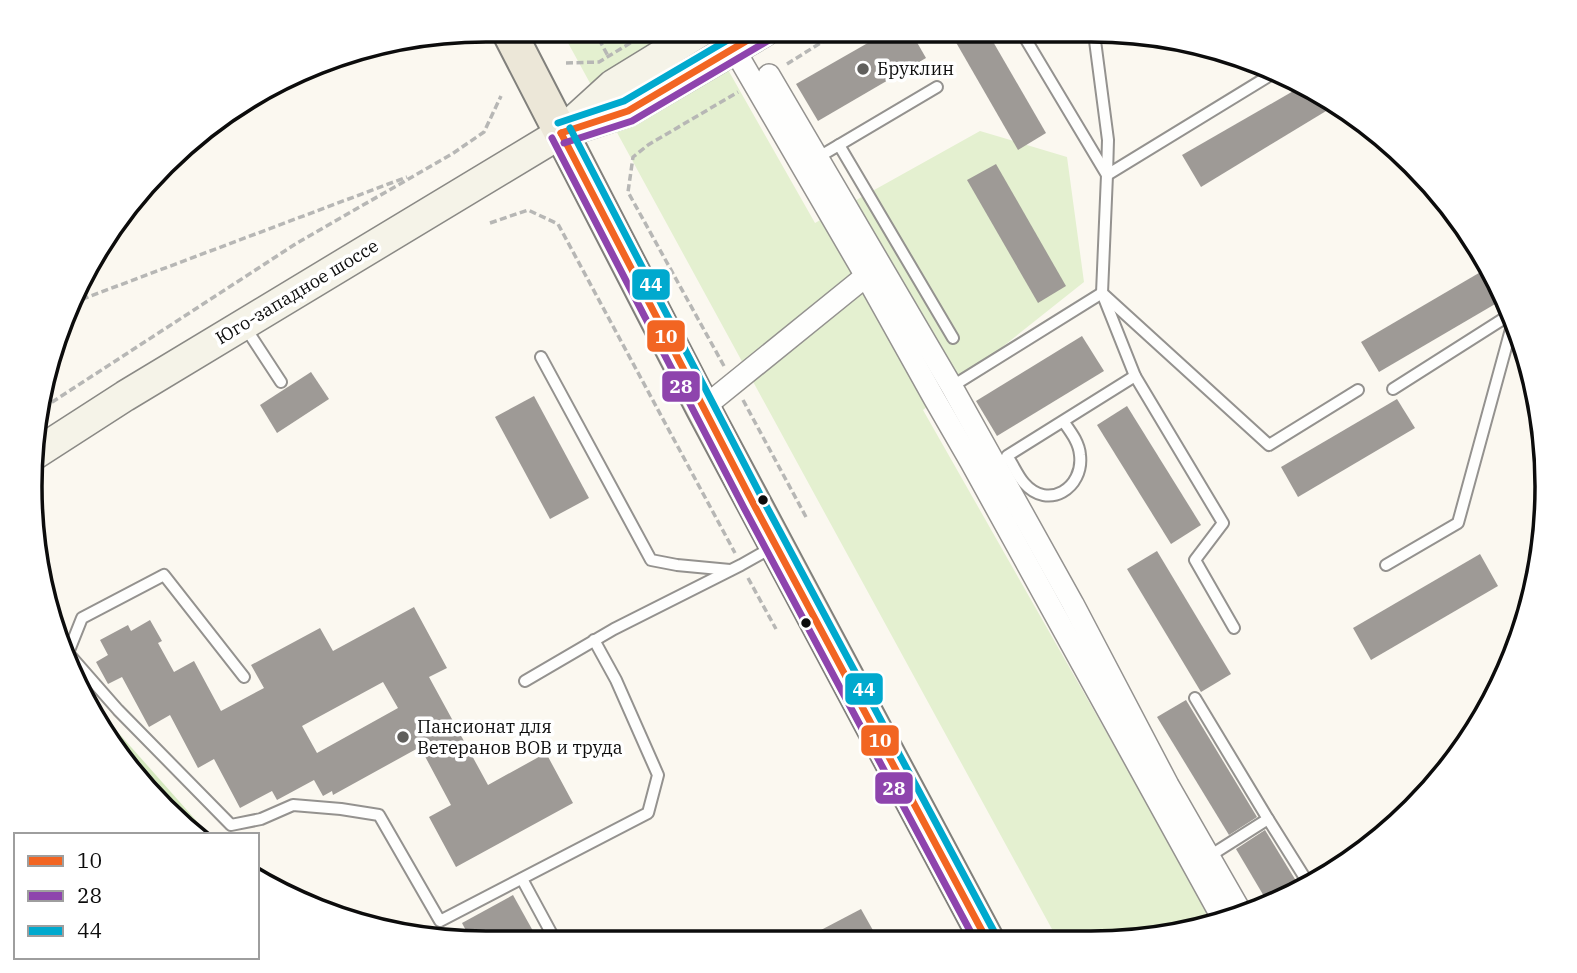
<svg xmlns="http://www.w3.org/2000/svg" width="1577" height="973" viewBox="0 0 1577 973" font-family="'IBM Plex Serif',serif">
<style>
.green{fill:#e4f0d0}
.forest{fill:#d4e8be}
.building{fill:#9e9a96;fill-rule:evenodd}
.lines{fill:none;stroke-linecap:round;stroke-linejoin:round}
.lane-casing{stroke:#94928f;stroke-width:14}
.street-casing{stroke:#94928f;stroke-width:24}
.secondary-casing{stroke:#8a8985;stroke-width:33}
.primary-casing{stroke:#81807c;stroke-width:37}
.path{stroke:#b7b7b5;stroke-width:3.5;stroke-dasharray:7 3.5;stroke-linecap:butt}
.lane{stroke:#fefefd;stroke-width:10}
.street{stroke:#fefefd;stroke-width:21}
.secondary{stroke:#f5f3e8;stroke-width:30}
.primary{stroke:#ece7d8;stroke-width:33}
.bus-1-casing{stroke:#fff;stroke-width:12}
.bus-2-casing{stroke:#fff;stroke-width:12}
.bus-3-casing{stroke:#fff;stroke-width:12}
.bus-1{stroke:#f26522;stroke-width:7}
.bus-2{stroke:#8e44ad;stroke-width:7}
.bus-3{stroke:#00a9ce;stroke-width:7}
.poi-dot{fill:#605f5c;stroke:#fff;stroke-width:2.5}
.bus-dot{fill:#0c0c0c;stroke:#fff;stroke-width:2.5}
.labels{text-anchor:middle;stroke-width:7;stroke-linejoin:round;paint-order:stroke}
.poi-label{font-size:18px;fill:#0c0c0c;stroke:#fff;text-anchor:start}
.street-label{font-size:18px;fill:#0c0c0c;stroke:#fff}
.rim{fill:none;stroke:#0c0c0c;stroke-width:3.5}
.line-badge{stroke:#fff;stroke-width:2.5}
.badge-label{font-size:19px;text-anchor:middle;font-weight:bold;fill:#fff}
</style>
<rect width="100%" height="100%" fill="#fbf8f0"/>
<polygon class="green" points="561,30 706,31 815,223 980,131 1067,157 1084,282 923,410 1216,925 1209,928 1121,942 1059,942"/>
<g class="forest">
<polygon points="84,694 209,835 195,835 107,741"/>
<polygon points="279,890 338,906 347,918 312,909"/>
</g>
<g class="building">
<polygon points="887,32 911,32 926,58 818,121 796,84"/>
<polygon points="950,32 988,33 1046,133 1018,150"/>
<polygon points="1302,86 1336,105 1201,187 1182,155"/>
<polygon points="996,164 1066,286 1038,303 967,180"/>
<polygon points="1484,270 1502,300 1379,372 1361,342"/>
<polygon points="1082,336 1104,371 997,436 976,401"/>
<polygon points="311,372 329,399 277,433 260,405"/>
<polygon points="534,396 589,498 550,519 495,417"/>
<polygon points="1397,399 1415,428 1298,497 1281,467"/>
<polygon points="1127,406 1201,525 1171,544 1097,425"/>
<polygon points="1157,551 1231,674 1201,692 1127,569"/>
<polygon points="1480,554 1498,586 1371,660 1353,628"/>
<path d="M414,607L447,668L429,677L488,785L546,753L573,803L456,867L429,817L451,805L420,747L333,795L332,791L323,796L314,780L277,800L272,791L240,808L214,759L198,768L170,715L149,727L122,677L108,684L96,662L108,655L100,640L128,625L131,631L150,620L162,641L158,643L174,672L194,661L221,711L264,688L251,665L320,628L333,651ZM383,682L398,708L317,753L302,726Z"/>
<polygon points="1186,700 1257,817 1229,835 1157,717"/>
<polygon points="1265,830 1301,889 1268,903 1236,849"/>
<polygon points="513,895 538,940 471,940 462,923"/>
<polygon points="861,909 879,941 827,941 821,930"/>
</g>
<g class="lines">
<g class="lane-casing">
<g id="lane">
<polyline points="1022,33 1107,175 1102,293 1135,376 1223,523 1195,560 1234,628"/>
<polyline points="1094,33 1108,140 1107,175"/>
<polyline points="839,145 937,87"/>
<polyline points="817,158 839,145 953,338"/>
<polyline points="1107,175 1277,71"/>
<polyline points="245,327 281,382"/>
<polyline points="541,357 651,560 677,565 730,570"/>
<polyline points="951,387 1102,293 1269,445 1358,390"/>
<polyline points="1393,389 1511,314"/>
<path d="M1063,421C1070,431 1079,442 1080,455C1084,488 1048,511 1024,483C1017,475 1013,464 1007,456L1135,376"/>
<polyline points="1386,565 1458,523 1511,329 1515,323"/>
<polyline points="244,677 164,575 82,618 68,653 118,710 231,825 261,819 293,805 341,809 379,815 440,921 648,813 658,775 616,680 594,640"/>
<polyline points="525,681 614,629 741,565 773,547"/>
<polyline points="1195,698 1268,819 1208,857"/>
<polyline points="1268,819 1310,886"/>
<polyline points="522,879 555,940"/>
</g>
</g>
<g class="street-casing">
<g id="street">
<polyline points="734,49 866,276 934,398 971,462 1224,921"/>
<polyline points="769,75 952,387 1073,604 1168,785 1242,914"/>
<polyline points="703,408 866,276"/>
</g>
</g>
<g class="secondary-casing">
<g id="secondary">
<polyline points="568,126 613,85 701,31"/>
<polyline points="35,454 125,396 561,133 628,111 764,31"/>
</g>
</g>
<g class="primary-casing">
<polyline id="primary" points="508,30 703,408 988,942"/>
</g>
<g class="path">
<polyline points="594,30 608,56"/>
<polyline points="566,63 599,62 650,31"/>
<polyline points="787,64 838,32"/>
<polyline points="490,223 528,210 558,224 735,553"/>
<polyline points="72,303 407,177"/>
<polyline points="724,366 628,192 633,157 648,145 738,92"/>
<polyline points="743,400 806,517"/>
<polyline points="43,408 297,243 452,154 484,132 501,96"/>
<polyline points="748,578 776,629"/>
</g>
<use href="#lane" class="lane"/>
<use href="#street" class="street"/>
<use href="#secondary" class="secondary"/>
<use href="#primary" class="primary"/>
<g class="bus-1-casing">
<g id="bus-1">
<polyline points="561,133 753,503 988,942"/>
<polyline points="561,133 628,111 763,31"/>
</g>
</g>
<g class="bus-2-casing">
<g id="bus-2">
<polyline points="552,138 744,508 976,942"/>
<polyline points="564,143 632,121 769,40"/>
</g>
</g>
<g class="bus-3-casing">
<g id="bus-3">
<polyline points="558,123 624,101 743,31"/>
<polyline points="570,128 762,498 997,937"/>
</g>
</g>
<use href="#bus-1" class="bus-1"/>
<use href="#bus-2" class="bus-2"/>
<use href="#bus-3" class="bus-3"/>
</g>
<g class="poi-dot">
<circle cx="863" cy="69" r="7"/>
<circle cx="403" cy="737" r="7"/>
</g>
<g class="bus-dot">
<circle cx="763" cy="500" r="6"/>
<circle cx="806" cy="623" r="6"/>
</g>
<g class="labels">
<g class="poi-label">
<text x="877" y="75">Бруклин</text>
<text x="417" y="733">Пансионат для<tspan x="417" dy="21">Ветеранов ВОВ и труда</tspan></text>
</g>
<g class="street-label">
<text transform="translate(297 292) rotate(-31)" y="6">Юго-западное шоссе</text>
</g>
</g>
<path d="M0 0H1577V973H0ZM486 42H1091A444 444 0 0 1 1535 486V487A444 444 0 0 1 1091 931H486A444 444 0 0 1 42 487V486A444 444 0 0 1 486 42Z" fill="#fff" fill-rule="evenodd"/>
<path class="rim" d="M486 42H1091A444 444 0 0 1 1535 486V487A444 444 0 0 1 1091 931H486A444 444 0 0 1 42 487V486A444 444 0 0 1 486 42Z"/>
<g class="line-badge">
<rect x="631" y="268" width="40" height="33" rx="7" fill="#00a9ce"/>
<rect x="646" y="319" width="40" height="34" rx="7" fill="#f26522"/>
<rect x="661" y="370" width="40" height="33" rx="7" fill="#8e44ad"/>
<rect x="844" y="672" width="40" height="34" rx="7" fill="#00a9ce"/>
<rect x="860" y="724" width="40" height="33" rx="7" fill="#f26522"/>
<rect x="874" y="771" width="40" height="34" rx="7" fill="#8e44ad"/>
</g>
<g class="badge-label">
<text x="651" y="291">44</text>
<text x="666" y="343">10</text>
<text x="681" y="393">28</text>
<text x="864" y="696">44</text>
<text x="880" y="747">10</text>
<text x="894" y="795">28</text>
</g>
<rect x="14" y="833" width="245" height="126" fill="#ffffff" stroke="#9e9e9e" stroke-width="2"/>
<rect x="28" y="856" width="35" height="10" fill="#f26522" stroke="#9e9e9e" stroke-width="2"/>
<text x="77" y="868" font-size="21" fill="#0c0c0c">10</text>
<rect x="28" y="891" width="35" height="10" fill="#8e44ad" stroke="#9e9e9e" stroke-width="2"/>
<text x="77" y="903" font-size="21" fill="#0c0c0c">28</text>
<rect x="28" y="926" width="35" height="10" fill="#00a9ce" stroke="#9e9e9e" stroke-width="2"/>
<text x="77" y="938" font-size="21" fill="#0c0c0c">44</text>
</svg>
